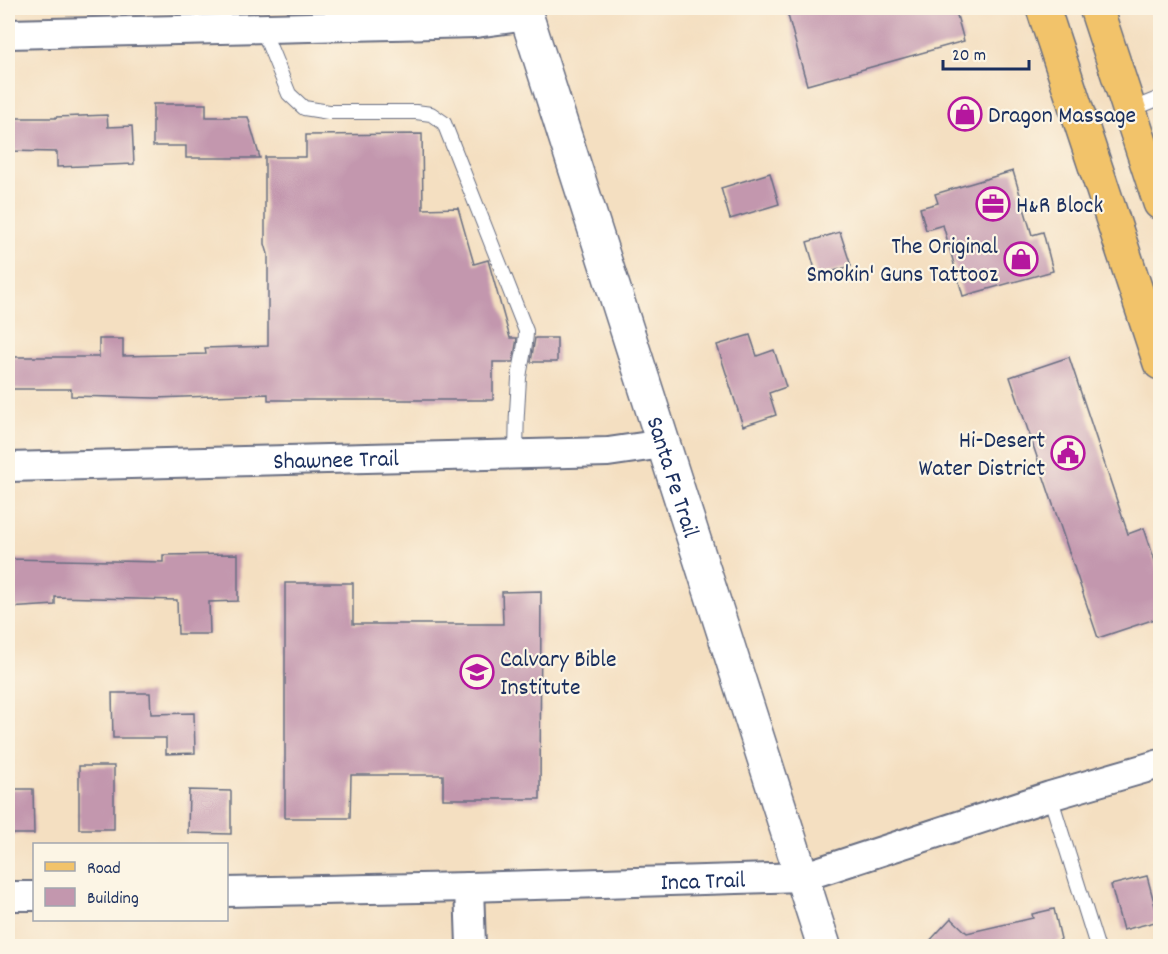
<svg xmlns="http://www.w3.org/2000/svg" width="1168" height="954" viewBox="0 0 1168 954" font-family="Dekko,sans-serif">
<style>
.building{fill:#c397ae}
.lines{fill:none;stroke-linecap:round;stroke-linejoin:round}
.service-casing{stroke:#676d81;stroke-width:16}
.minor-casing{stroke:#676d81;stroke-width:32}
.tertiary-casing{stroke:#676d81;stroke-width:36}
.primary-casing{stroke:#676d81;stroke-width:36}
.service{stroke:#fff;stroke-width:14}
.minor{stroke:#fff;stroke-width:28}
.tertiary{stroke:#fff;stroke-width:33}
.primary{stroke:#f2c36a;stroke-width:33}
.labels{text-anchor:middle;stroke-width:4.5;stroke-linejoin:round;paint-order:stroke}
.poi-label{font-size:24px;fill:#1b2f5e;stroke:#fcf5e5;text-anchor:start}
.street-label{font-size:24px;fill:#1b2f5e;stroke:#fcf5e5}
</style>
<rect width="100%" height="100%" fill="#fcf5e5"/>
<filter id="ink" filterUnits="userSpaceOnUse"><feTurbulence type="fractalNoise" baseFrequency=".0167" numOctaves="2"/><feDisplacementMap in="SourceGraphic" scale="12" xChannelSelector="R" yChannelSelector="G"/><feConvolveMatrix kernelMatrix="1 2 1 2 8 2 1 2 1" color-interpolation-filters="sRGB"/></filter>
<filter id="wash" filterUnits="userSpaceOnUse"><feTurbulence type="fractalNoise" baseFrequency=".008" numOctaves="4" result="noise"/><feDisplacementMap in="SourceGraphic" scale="24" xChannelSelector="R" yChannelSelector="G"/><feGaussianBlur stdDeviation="1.35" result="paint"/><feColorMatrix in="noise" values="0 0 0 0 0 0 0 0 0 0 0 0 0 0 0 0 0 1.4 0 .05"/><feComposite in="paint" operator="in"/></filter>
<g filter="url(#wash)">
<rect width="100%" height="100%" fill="#f4dfc1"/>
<g id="blocks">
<g class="building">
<polygon points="786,8 955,8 964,41 807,85"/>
<polygon points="153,104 206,104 206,117 248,117 260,158 186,158 186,146 153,146"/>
<polygon points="107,115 108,127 132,126 134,164 57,167 57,152 8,151 8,118 56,118 56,117"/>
<polygon points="422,134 423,209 458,208 474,264 488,260 510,338 517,338 513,362 493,362 493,400 268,400 268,394 155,398 71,396 71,389 8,389 8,357 99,357 99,339 123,339 123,356 206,354 205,348 268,346 268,254 265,244 265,157 306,157 306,135"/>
<polygon points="1013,171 1032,235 1043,232 1053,271 963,296 943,225 926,230 920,208 938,203 935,194"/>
<polygon points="770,173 779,204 730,219 721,188"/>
<polygon points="840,232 851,266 817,276 807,242"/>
<polygon points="750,335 757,356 774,350 786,387 769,393 776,415 743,426 717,345"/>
<polygon points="535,338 557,338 557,362 531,362"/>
<polygon points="1069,357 1128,534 1144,528 1161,579 1161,617 1098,638 1010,377"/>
<polygon points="238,554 238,601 209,602 210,634 178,634 177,600 55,597 55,605 8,608 8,559 163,562 163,555"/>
<polygon points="285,583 353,583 353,624 503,624 502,592 541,591 540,799 443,799 443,775 351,775 350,818 285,818"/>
<polygon points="112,693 150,693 151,714 194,713 195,753 166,754 166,738 113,738"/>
<rect x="79" y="766" width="35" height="63"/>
<polygon points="8,789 33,789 34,834 8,834"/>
<polygon points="189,790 231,791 231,834 188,833"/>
<polygon points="1147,876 1159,921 1123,930 1111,885"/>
<polygon points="1054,909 1061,939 1053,946 925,946 951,918 967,933 1033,918 1032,914"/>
</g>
</g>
</g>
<g filter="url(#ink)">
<use href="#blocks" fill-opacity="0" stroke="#676d81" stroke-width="1.5"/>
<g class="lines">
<g class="service-casing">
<g id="service">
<path d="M262,28L289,94L304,108L329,112H416L431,114L444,123L526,331C526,347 521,362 519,378C517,404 516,429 516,455"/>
<polyline points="1130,110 1160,98"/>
<polyline points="1050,796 1097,946"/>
</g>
</g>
<g class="minor-casing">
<g id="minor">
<polyline points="8,34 476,23 527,16"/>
<path id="s1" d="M8,467L608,452L663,444"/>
<polyline points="469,887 471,946"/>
<path id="s2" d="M226,892L469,887L802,877L1050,796L1160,764"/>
<polyline points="8,896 34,896"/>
</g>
</g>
<g class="tertiary-casing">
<g id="tertiary">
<path id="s3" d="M524,8L824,946"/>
</g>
</g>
<g class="primary-casing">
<g id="primary">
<polyline points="1043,8 1160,363"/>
<polyline points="1096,8 1160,203"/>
</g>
</g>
<use href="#service" class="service"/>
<use href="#minor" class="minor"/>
<use href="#tertiary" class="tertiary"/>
<use href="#primary" class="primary"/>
</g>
</g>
<defs>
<g id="shop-ring" transform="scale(1.725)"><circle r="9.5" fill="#fcf5e5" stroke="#b5179e" stroke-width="1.5"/><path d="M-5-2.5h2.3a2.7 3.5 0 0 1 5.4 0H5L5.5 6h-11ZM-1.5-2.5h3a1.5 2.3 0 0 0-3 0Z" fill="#b5179e"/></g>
<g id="office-ring" transform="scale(1.725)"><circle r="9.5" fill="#fcf5e5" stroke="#b5179e" stroke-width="1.5"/><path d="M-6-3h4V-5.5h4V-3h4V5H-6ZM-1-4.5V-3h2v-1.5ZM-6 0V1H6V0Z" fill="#b5179e"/></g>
<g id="civic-ring" transform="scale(1.725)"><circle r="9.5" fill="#fcf5e5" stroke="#b5179e" stroke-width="1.5"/><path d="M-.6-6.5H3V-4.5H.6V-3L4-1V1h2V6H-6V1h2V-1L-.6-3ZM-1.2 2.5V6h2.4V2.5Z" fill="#b5179e"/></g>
<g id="university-ring" transform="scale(1.725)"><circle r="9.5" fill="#fcf5e5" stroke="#b5179e" stroke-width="1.5"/><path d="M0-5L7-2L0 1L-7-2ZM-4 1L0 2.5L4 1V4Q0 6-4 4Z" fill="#b5179e"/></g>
</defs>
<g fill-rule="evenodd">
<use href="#shop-ring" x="965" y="114"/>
<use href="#office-ring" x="993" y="204"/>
<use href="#shop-ring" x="1021" y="259"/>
<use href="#civic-ring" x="1068" y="453"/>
<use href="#university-ring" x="477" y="672"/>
</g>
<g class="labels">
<g class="poi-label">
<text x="988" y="122">Dragon Massage</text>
<text x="1016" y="212">H&amp;R Block</text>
<text x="998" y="253" text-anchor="end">The Original<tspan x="998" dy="28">Smokin' Guns Tattooz</tspan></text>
<text x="1045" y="447" text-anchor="end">Hi-Desert<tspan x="1045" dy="28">Water District</tspan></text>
<text x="500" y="666">Calvary Bible<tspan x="500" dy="28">Institute</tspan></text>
</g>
<g class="street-label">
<text dy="8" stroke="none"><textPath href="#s1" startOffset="328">Shawnee Trail</textPath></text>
<text dy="8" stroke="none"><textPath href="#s3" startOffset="492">Santa Fe Trail</textPath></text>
<text dy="8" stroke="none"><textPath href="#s2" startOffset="477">Inca Trail</textPath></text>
</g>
</g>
<rect width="1168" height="954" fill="none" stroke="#fcf5e5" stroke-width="30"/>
<rect x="33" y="843" width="195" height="78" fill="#fcf5e5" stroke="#a2a6af" stroke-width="1.5"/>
<rect x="45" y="862" width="30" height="9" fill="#f2c36a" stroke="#a2a6af" stroke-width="1.5"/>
<text x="87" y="873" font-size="18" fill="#1b2f5e">Road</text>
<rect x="45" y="888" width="30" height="18" fill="#c397ae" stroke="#a2a6af" stroke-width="1.5"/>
<text x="87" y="903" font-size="18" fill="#1b2f5e">Building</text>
<path d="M943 60v9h86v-9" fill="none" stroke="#1b2f5e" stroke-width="3"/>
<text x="952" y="60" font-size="18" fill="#1b2f5e" stroke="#fcf5e5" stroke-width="4.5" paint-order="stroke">20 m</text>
</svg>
